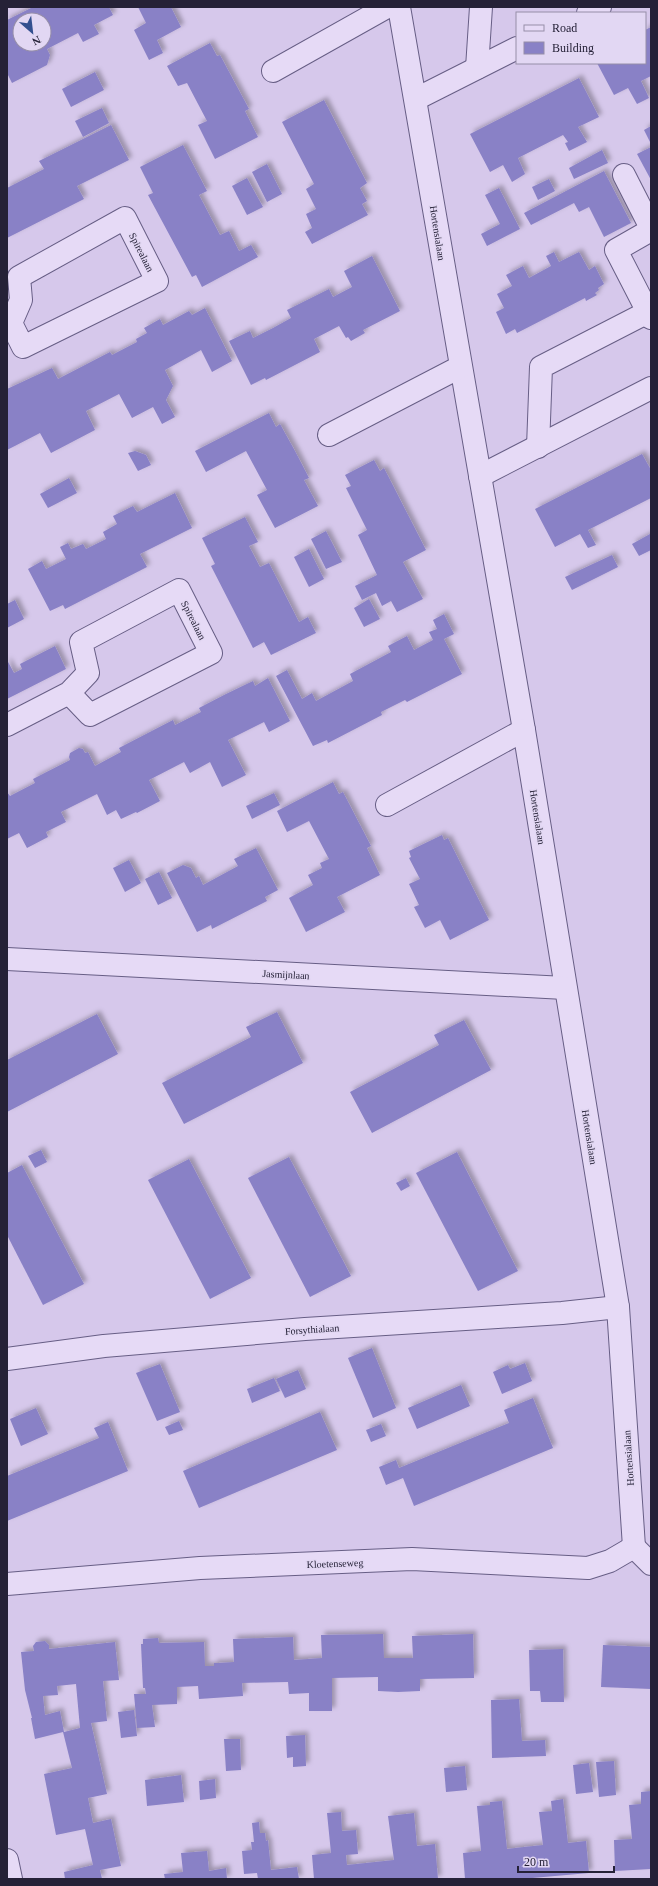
<svg xmlns="http://www.w3.org/2000/svg" width="658" height="1886" viewBox="0 0 658 1886" font-family="'Times New Roman',serif">
<style>
.building{fill:#8981c6;fill-rule:evenodd;filter:url(#shadow)}
.lines{fill:none;stroke-linecap:round;stroke-linejoin:round}
.minor-casing{stroke:#675e85;stroke-width:24}
.minor{stroke:#e6daf6;stroke-width:22}
.labels{text-anchor:middle;stroke-width:3;stroke-linejoin:round;paint-order:stroke}
.street-label{font-size:10px;fill:#252137;stroke:#e2d7f3}
</style>
<defs>
<filter id="shadow"><feDropShadow dx="3.5" dy="-3.5" stdDeviation="2" flood-color="#0004"/></filter>
</defs>
<rect width="100%" height="100%" fill="#d6c8eb"/>
<g class="building">
<path d="M33,7H109L113,15L94,25L99,34L83,42L78,33L47,49L50,55L47,65L12,83L7,73V20ZM20,20H44V44H20Z"/>
<polygon points="138,7 171,7 181,27 157,40 163,53 149,60 134,30 146,23"/>
<polygon points="651,27 651,76 641,81 649,98 637,104 628,88 614,95 597,63 645,63 645,30"/>
<polygon points="210,43 217,56 220,55 249,109 245,111 258,137 215,159 198,125 207,121 187,83 178,86 167,66"/>
<polygon points="95,72 104,90 71,107 62,89"/>
<polygon points="579,78 599,117 578,127 587,142 569,151 565,143 568,142 563,135 518,158 525,174 512,182 503,165 490,172 470,134"/>
<polygon points="324,100 367,183 360,188 367,201 362,204 368,215 312,244 305,232 312,228 306,214 316,209 306,189 314,184 282,122"/>
<polygon points="102,108 109,123 83,137 75,121"/>
<polygon points="111,125 129,160 77,186 84,199 7,238 7,188 44,169 39,161"/>
<polygon points="651,126 651,144 644,130"/>
<polygon points="183,145 207,191 199,195 220,235 229,231 239,251 251,245 258,257 202,287 196,275 192,277 148,195 153,193 140,167"/>
<polygon points="651,147 651,180 637,154"/>
<polygon points="602,150 608,163 574,179 569,168"/>
<polygon points="267,164 282,194 267,202 252,172"/>
<polygon points="604,171 631,223 604,237 589,207 579,212 574,203 531,225 524,213"/>
<polygon points="247,178 263,207 247,215 232,186"/>
<polygon points="549,179 555,191 538,200 532,187"/>
<polygon points="499,188 520,229 487,246 481,234 500,224 485,195"/>
<polygon points="554,252 559,262 579,252 589,270 595,266 604,284 598,288 599,290 595,293 597,295 586,301 585,298 517,333 515,329 506,334 496,312 504,308 497,294 512,286 506,275 523,266 529,278 551,266 546,256"/>
<polygon points="372,256 400,311 363,330 365,333 351,341 348,337 346,338 339,326 314,339 320,352 266,380 265,378 251,385 229,341 250,331 253,338 273,328 291,318 287,310 329,289 333,297 352,287 344,271"/>
<polygon points="205,308 232,361 212,372 201,350 165,370 173,386 166,400 175,417 162,424 153,407 132,418 119,394 86,411 95,430 51,453 40,433 7,450 7,389 52,368 58,379 110,352 112,355 137,342 136,339 147,333 144,328 160,319 163,325 189,311 192,315"/>
<polygon points="269,413 276,427 280,424 295,451 309,478 304,480 318,506 275,528 257,495 267,490 246,451 206,472 195,451"/>
<polygon points="135,451 146,455 151,465 138,471 128,453"/>
<polygon points="642,454 651,470 651,498 588,530 596,545 588,548 580,534 555,547 535,509"/>
<polygon points="374,460 380,471 384,468 426,550 403,562 423,599 397,612 391,601 382,606 376,593 362,600 355,586 377,575 358,535 367,530 346,488 351,486 345,475"/>
<polygon points="69,478 77,493 48,508 40,494"/>
<polygon points="175,493 192,528 140,554 147,567 65,609 63,605 50,611 28,569 42,561 46,569 66,559 60,547 68,543 71,549 83,544 86,549 106,539 103,532 117,524 113,516 133,506 137,512"/>
<polygon points="245,517 258,542 249,546 260,567 269,563 299,622 308,617 316,633 271,655 264,642 253,648 211,566 215,564 202,538"/>
<polygon points="326,531 342,562 326,569 311,539"/>
<polygon points="650,534 651,550 639,556 632,544"/>
<polygon points="309,549 324,579 309,587 294,557"/>
<polygon points="612,555 618,567 572,590 565,577"/>
<polygon points="369,599 380,619 364,627 354,608"/>
<polygon points="15,600 24,619 7,628 7,604"/>
<polygon points="444,614 454,634 444,639 462,674 407,702 405,700 381,712 382,715 328,743 327,740 313,746 276,676 287,670 302,699 312,693 316,701 353,681 350,674 391,652 388,646 407,636 414,650 433,640 429,632 437,629 433,620"/>
<polygon points="55,646 66,669 7,699 7,660 14,673 22,669 20,664"/>
<polygon points="268,678 290,721 269,732 264,722 228,740 246,775 222,787 210,762 190,773 184,762 149,780 160,801 137,813 136,812 121,819 116,810 107,815 97,794 61,812 66,822 46,832 48,837 27,848 19,833 7,839 7,792 10,796 35,783 33,779 70,760 69,757 70,753 79,748 83,749 85,753 88,752 95,766 121,752 119,748 173,720 175,725 201,712 199,708 226,694 253,681 255,686"/>
<polygon points="333,782 339,794 343,792 371,846 367,848 380,875 337,897 345,912 306,932 289,898 313,885 308,875 322,868 320,863 329,859 309,821 287,832 277,811"/>
<polygon points="274,793 280,805 252,819 246,806"/>
<polygon points="442,835 444,840 448,838 489,920 450,940 440,920 425,928 414,907 419,905 409,884 420,879 409,858 411,857 409,851"/>
<polygon points="256,848 278,890 265,897 267,901 212,929 211,925 197,932 167,873 183,865 191,868 196,878 199,876 203,885 238,866 234,859"/>
<polygon points="129,860 141,883 125,892 113,868"/>
<polygon points="159,872 172,898 158,905 145,879"/>
<polygon points="277,1012 303,1063 184,1124 162,1083 251,1037 246,1027"/>
<polygon points="97,1014 118,1054 7,1112 7,1060"/>
<polygon points="464,1020 491,1070 372,1133 350,1092 439,1045 434,1035"/>
<polygon points="41,1150 47,1162 35,1168 28,1156"/>
<polygon points="457,1152 518,1271 478,1291 416,1173"/>
<polygon points="289,1157 351,1276 310,1297 248,1178"/>
<polygon points="189,1159 251,1278 210,1299 148,1180"/>
<polygon points="22,1165 84,1284 43,1305 7,1235 7,1173"/>
<polygon points="406,1178 410,1186 401,1191 396,1183"/>
<polygon points="372,1348 396,1408 373,1418 348,1358"/>
<polygon points="525,1363 532,1381 502,1394 493,1372 508,1365 510,1369"/>
<polygon points="160,1364 180,1412 157,1421 136,1373"/>
<polygon points="298,1370 306,1389 285,1398 276,1379"/>
<polygon points="274,1378 280,1391 252,1403 247,1389"/>
<polygon points="461,1385 470,1406 417,1429 408,1408"/>
<polygon points="533,1398 553,1448 414,1506 403,1478 386,1485 379,1467 396,1460 399,1468 509,1423 504,1410"/>
<polygon points="36,1408 48,1434 21,1446 10,1419"/>
<polygon points="320,1412 337,1450 199,1508 183,1471"/>
<polygon points="179,1421 183,1430 169,1435 165,1427"/>
<polygon points="108,1422 128,1471 7,1521 7,1476 99,1438 94,1428"/>
<polygon points="381,1424 386,1436 371,1442 366,1430"/>
<polygon points="383,1634 384,1658 413,1658 412,1636 473,1634 474,1678 420,1679 420,1691 398,1692 378,1691 378,1677 332,1678 332,1711 309,1711 309,1693 289,1694 288,1682 242,1683 243,1696 199,1699 198,1686 177,1687 177,1704 152,1705 155,1727 137,1728 134,1694 146,1694 145,1688 143,1688 141,1644 143,1644 143,1639 158,1638 159,1643 204,1642 205,1666 214,1666 214,1663 219,1663 234,1662 233,1639 293,1637 294,1660 322,1658 321,1635"/>
<path d="M45,1641L49,1645V1649L115,1642L119,1680L103,1681L107,1721L91,1723L107,1794L88,1798L93,1823L111,1819L121,1866L100,1870L102,1879H65L64,1872L93,1865L85,1829L56,1835L44,1774L72,1768L63,1732L35,1739L31,1718H32L25,1690L21,1652L34,1651L33,1646L36,1642ZM76,1684L80,1728L64,1732L60,1711L45,1715L43,1696L58,1695L57,1686Z"/>
<polygon points="603,1645 651,1647 651,1689 601,1687"/>
<polygon points="563,1649 564,1702 541,1702 540,1691 530,1691 529,1650"/>
<polygon points="519,1699 522,1741 545,1740 546,1756 492,1758 491,1700"/>
<polygon points="134,1710 137,1736 121,1738 118,1712"/>
<polygon points="305,1735 306,1766 293,1767 293,1757 287,1758 286,1736"/>
<polygon points="224,1739 240,1739 241,1770 226,1771"/>
<polygon points="614,1761 616,1795 599,1797 596,1762"/>
<polygon points="589,1763 593,1792 576,1794 573,1765"/>
<polygon points="465,1766 467,1790 446,1792 444,1768"/>
<polygon points="181,1775 184,1802 147,1806 145,1780"/>
<polygon points="215,1779 216,1798 200,1800 199,1781"/>
<polygon points="651,1791 651,1869 615,1871 614,1840 632,1839 629,1805 641,1804 641,1792"/>
<polygon points="563,1799 568,1843 586,1841 589,1873 521,1879 465,1879 463,1853 481,1851 477,1806 490,1805 490,1802 502,1801 507,1849 524,1847 543,1845 539,1812 552,1811 551,1801"/>
<polygon points="341,1812 342,1831 356,1830 358,1854 346,1855 347,1865 394,1860 388,1816 414,1813 417,1846 435,1844 438,1879 314,1879 312,1855 331,1853 327,1813"/>
<polygon points="259,1822 260,1833 265,1833 266,1841 268,1840 271,1870 297,1867 299,1879 258,1879 257,1873 244,1874 242,1851 252,1850 251,1842 254,1842 252,1823"/>
<polygon points="207,1851 209,1871 226,1868 227,1879 165,1879 164,1874 183,1872 181,1853"/>
</g>
<g class="lines">
<g class="minor-casing">
<g id="minor">
<polyline points="399,7 524,730 618,1307 634,1547"/>
<polyline points="588,13 600,7"/>
<polyline points="477,68 481,7"/>
<polyline points="273,71 387,7"/>
<polyline points="416,99 517,48"/>
<polyline points="624,175 651,228"/>
<polyline points="651,230 616,250 651,318"/>
<polyline points="7,326 11,323 21,300 19,277 125,218 157,281 23,347 11,323"/>
<polyline points="329,435 460,367"/>
<polyline points="538,447 541,367 648,312"/>
<polyline points="480,476 651,388"/>
<polyline points="7,725 69,693 88,673 81,642 179,590 211,653 90,715 69,693"/>
<polyline points="387,805 524,730"/>
<polyline points="7,959 565,988"/>
<polyline points="7,1359 104,1346 305,1329 562,1313 618,1307"/>
<polyline points="634,1547 651,1564"/>
<polyline points="7,1584 200,1568 412,1559 588,1568 610,1561 634,1547"/>
<polyline points="7,1860 11,1879"/>
</g>
</g>
<use href="#minor" class="minor"/>
</g>
<g class="labels">
<g class="street-label">
<text transform="translate(438 233) rotate(81)" y="4">Hortensialaan</text>
<text transform="translate(142 252) rotate(63)" y="4">Spirealaan</text>
<text transform="translate(194 620) rotate(63)" y="4">Spirealaan</text>
<text transform="translate(538 817) rotate(81)" y="4">Hortensialaan</text>
<text transform="translate(286 974) rotate(3)" y="4">Jasmijnlaan</text>
<text transform="translate(590 1137) rotate(81)" y="4">Hortensialaan</text>
<text transform="translate(312 1329) rotate(-4)" y="4">Forsythialaan</text>
<text transform="translate(628 1458) rotate(-94)" y="4">Hortensialaan</text>
<text transform="translate(335 1563) rotate(-2)" y="4">Kloetenseweg</text>
</g>
</g>
<rect width="658" height="1886" fill="none" stroke="#252137" stroke-width="16"/>
<rect x="516" y="12" width="130" height="52" fill="#e2d7f3" stroke="#968ea8"/>
<rect x="524" y="25" width="20" height="6" fill="#e6daf6" stroke="#968ea8"/>
<text x="552" y="32" font-size="12" fill="#252137">Road</text>
<rect x="524" y="42" width="20" height="12" fill="#8981c6" stroke="#968ea8"/>
<text x="552" y="52" font-size="12" fill="#252137">Building</text>
<g transform="translate(32 32) rotate(152)"><circle r="19" fill="#e2d7f3" stroke="#968ea8"/>
<path d="M0-3L7 15L0 10L-7 15Z" fill="#334f8f"/>
<text y="-6" font-size="11" font-weight="bold" text-anchor="middle" fill="#252137">N</text>
</g>
<path d="M518 1866v6h96v-6" fill="none" stroke="#252137" stroke-width="2"/>
<text x="524" y="1866" font-size="12" fill="#252137" stroke="#e2d7f3" stroke-width="3" paint-order="stroke">20 m</text>
</svg>
